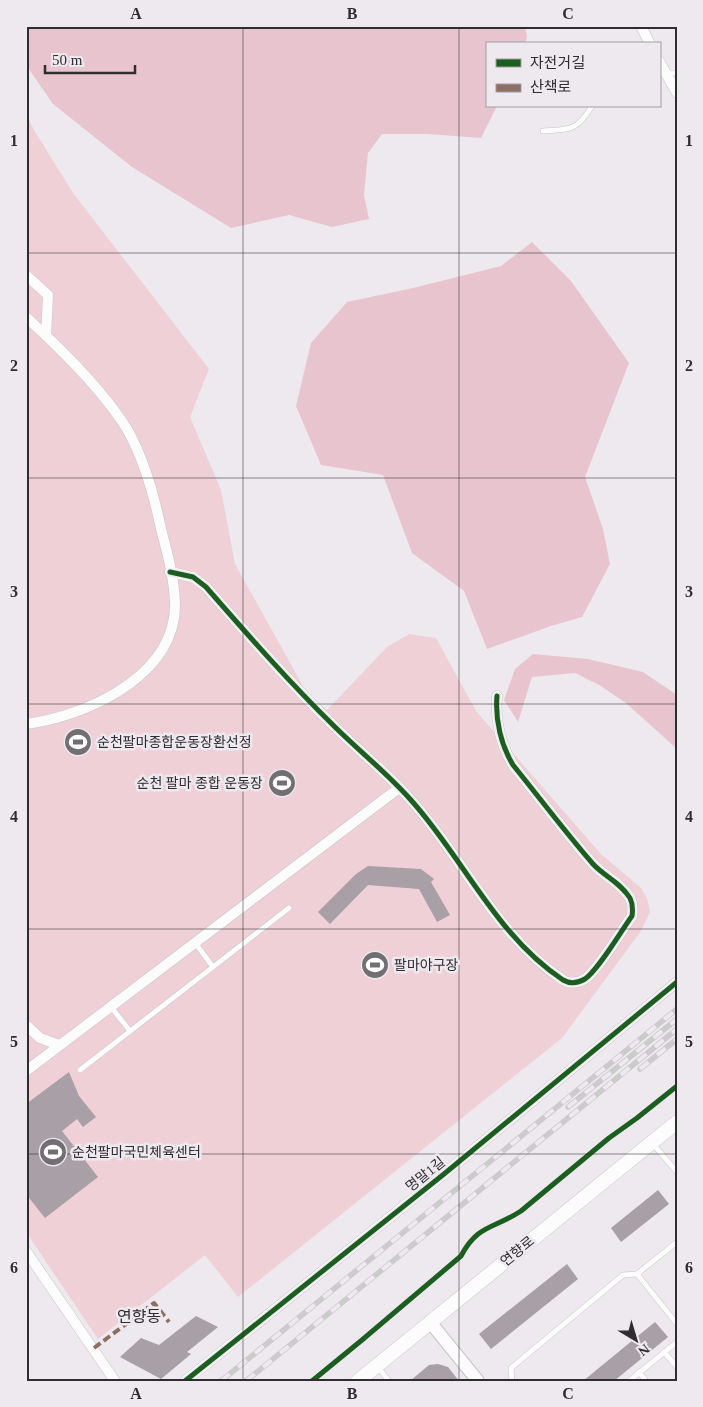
<svg xmlns="http://www.w3.org/2000/svg" width="703" height="1407" viewBox="0 0 703 1407" font-family="'Times New Roman','Noto Sans KR',serif">
<style>
.green{fill:#efd0d7}
.forest{fill:#e8c5ce}
.building{fill:#a99fa6}
.lines{fill:none;stroke-linecap:round;stroke-linejoin:round}
.service-casing{stroke:#c8c5c9;stroke-width:6}
.minor-casing{stroke:#c8c5c9;stroke-width:11}
.tertiary-casing{stroke:#c8c5c9;stroke-width:14}
.secondary-casing{stroke:#c8c5c9;stroke-width:15}
.service{stroke:#fcfcfc;stroke-width:5}
.minor{stroke:#fcfcfc;stroke-width:10}
.tertiary{stroke:#fcfcfc;stroke-width:12}
.secondary{stroke:#fcfcfc;stroke-width:14}
.rail-casing{stroke:#cccbcc;stroke-width:5.5}
.rail{stroke:#eee8ef;stroke-width:4;stroke-dasharray:11;stroke-linecap:butt}
.quiet{stroke:#8d6e63;stroke-width:4;stroke-dasharray:8 4;stroke-linecap:butt}
.cycleway-casing{stroke:#eee8ef;stroke-width:8}
.cycleway{stroke:#1b5e20;stroke-width:5}
.grid{fill:none;stroke:#302d30;stroke-width:1;stroke-opacity:0.55}
.labels{text-anchor:middle;stroke-width:5;stroke-linejoin:round;paint-order:stroke}
.poi-label{font-size:14px;fill:#302d30;stroke:#eee8ef;text-anchor:start}
.street-label{font-size:14px;fill:#302d30;stroke:#eee8ef}
.quarter-label{font-size:16px;fill:#302d30;stroke:#eee8ef}
.neatline{fill:none;stroke:#302d30;stroke-width:2}
.grid-label{font-size:16px;text-anchor:middle;font-weight:bold;fill:#302d30}
</style>
<rect width="100%" height="100%" fill="#ede9ee"/>
<polygon class="green" points="26,114 34,130 73,193 209,369 190,417 221,490 235,564 308,695 327,710 387,647 409,634 436,638 476,711 601,854 641,888 647,898 650,912 641,931 562,1038 238,1297 205,1255 98,1339 26,1232"/>
<g class="forest">
<polygon points="26,26 525,26 527,37 525,44 487,44 487,106 497,106 481,138 428,134 382,134 368,153 364,195 369,219 332,227 289,215 231,228 132,167 53,104 26,65"/>
<polygon points="532,242 571,281 629,363 585,477 603,529 610,564 582,617 551,626 487,649 464,591 412,553 383,475 321,465 296,406 311,343 347,302 413,288 501,266"/>
<polygon points="533,654 588,659 643,672 677,695 677,749 627,704 601,686 575,673 532,677 518,722 504,700 515,669"/>
</g>
<g class="building">
<polygon points="368,866 421,869 434,879 431,882 450,915 437,922 419,889 368,885 330,924 318,912 356,874"/>
<polygon points="69,1072 79,1096 96,1117 83,1127 77,1119 62,1131 98,1177 45,1218 26,1194 26,1104"/>
<polygon points="658,1190 669,1204 621,1242 611,1228"/>
<polygon points="567,1264 578,1279 491,1349 479,1334"/>
<polygon points="196,1316 218,1327 187,1352 191,1354 161,1379 120,1357 141,1338 159,1345"/>
<polygon points="655,1322 668,1337 614,1381 583,1381"/>
<polygon points="438,1364 448,1367 459,1381 410,1381 429,1365"/>
</g>
<g class="lines">
<g class="service-casing">
<g id="service">
<polyline points="667,73 677,73"/>
<path d="M543,131C570,129 576,132 592,106"/>
<polyline points="196,944 213,967"/>
<polyline points="111,1007 130,1031"/>
<polyline points="80,1070 289,908"/>
<polyline points="653,1144 677,1172"/>
<polyline points="677,1242 637,1274 677,1324"/>
<polyline points="664,1352 677,1367"/>
<polyline points="377,1366 389,1381"/>
<polyline points="639,1372 646,1381"/>
<polyline points="512,1381 511,1368 623,1275 637,1274"/>
<polyline points="629,1381 677,1342"/>
</g>
</g>
<g class="minor-casing">
<g id="minor">
<polyline points="641,26 650,44"/>
<polyline points="659,61 677,93"/>
<polyline points="26,275 48,295 46,336"/>
<path d="M26,317C60,348 103,390 127,429C144,459 154,495 161,529C168,555 178,592 174,618C164,681 82,717 26,724"/>
<path d="M170,572L193,577L206,587C247,634 289,682 334,726C359,751 387,773 410,799C463,857 495,935 563,980C570,984 578,983 585,979C599,969 621,931 632,916C633,909 633,904 630,898C619,881 605,877 593,864C565,832 539,797 513,765C501,745 495,720 497,696"/>
<polyline points="26,1025 40,1038 59,1045"/>
<polyline points="26,1071 399,788"/>
<polyline points="26,1251 115,1381"/>
<polyline points="185,1381 444,1174 677,982"/>
</g>
</g>
<g class="tertiary-casing">
<polyline id="tertiary" points="430,1322 478,1381"/>
</g>
<g class="secondary-casing">
<polyline id="secondary" points="358,1381 677,1122"/>
</g>
<use href="#service" class="service"/>
<use href="#minor" class="minor"/>
<use href="#tertiary" class="tertiary"/>
<use href="#secondary" class="secondary"/>
<g class="rail-casing">
<g id="rail">
<polyline points="640,1069 677,1039"/>
<polyline points="568,1107 677,1019"/>
<polyline points="221,1381 677,1009"/>
<polyline points="246,1381 677,1029"/>
</g>
</g>
<use href="#rail" class="rail"/>
<polyline class="quiet" points="94,1348 154,1303 169,1322"/>
<g class="cycleway-casing">
<g id="cycleway">
<path d="M170,572L193,577L206,587C247,634 289,682 334,726C359,751 387,773 410,799C463,857 495,935 563,980C570,984 578,983 585,979C599,969 621,931 632,916C633,909 633,904 630,898C619,881 605,877 593,864C565,832 539,797 513,765C501,745 495,720 497,696"/>
<polyline points="185,1381 444,1174 677,982"/>
<path d="M312,1381L362,1340L461,1256C478,1224 494,1229 521,1211L609,1138L637,1118L677,1086"/>
</g>
</g>
<use href="#cycleway" class="cycleway"/>
</g>
<path class="grid" d="M243,26V1381M459,26V1381M26,253H677M26,478H677M26,704H677M26,929H677M26,1154H677"/>
<defs>
<g id="stadium-disc" transform="scale(1.4375)"><circle r="9.5" fill="#726f72" stroke="#eee8ef"/><path d="M0-5a6.5 5 0 1 0 0 10a6.5 5 0 1 0 0-10ZM-3.5-1.8h7v3.6h-7Z" fill="#fff"/></g>
</defs>
<g fill-rule="evenodd">
<use href="#stadium-disc" x="78" y="742"/>
<use href="#stadium-disc" x="282" y="783"/>
<use href="#stadium-disc" x="375" y="965"/>
<use href="#stadium-disc" x="53" y="1152"/>
</g>
<g class="labels">
<g class="poi-label">
<text x="97" y="747">순천팔마종합운동장환선정</text>
<text x="263" y="788" text-anchor="end">순천 팔마 종합 운동장</text>
<text x="394" y="970">팔마야구장</text>
<text x="72" y="1157">순천팔마국민체육센터</text>
</g>
<g class="street-label">
<text transform="translate(425 1174) rotate(-39)" y="5">명말1길</text>
<text transform="translate(517 1251) rotate(-39)" y="5">연향로</text>
</g>
<g class="quarter-label">
<text x="139" y="1322">연향동</text>
</g>
</g>
<rect width="703" height="1407" fill="none" stroke="#eee8ef" stroke-width="55"/>
<rect x="486" y="42" width="175" height="65" fill="#eee8ef" stroke="#a29da3"/>
<rect x="496" y="59" width="25" height="8" fill="#1b5e20" stroke="#a29da3"/>
<text x="530" y="68" font-size="15" fill="#302d30">자전거길</text>
<rect x="496" y="84" width="25" height="8" fill="#8d6e63" stroke="#a29da3"/>
<text x="530" y="92" font-size="15" fill="#302d30">산책로</text>
<g transform="translate(636 1340) rotate(142)" stroke="#eee8ef" stroke-width="4" paint-order="stroke">
<path d="M0-4L9 19L0 12L-9 19Z" fill="#302d30"/>
<text y="-8" font-size="14" font-weight="bold" text-anchor="middle" fill="#302d30">N</text>
</g>
<path d="M45 65v8h90v-8" fill="none" stroke="#302d30" stroke-width="2.5"/>
<text x="52" y="65" font-size="15" fill="#302d30" stroke="#eee8ef" stroke-width="4" paint-order="stroke">50 m</text>
<rect x="28" y="28" width="648" height="1352" class="neatline"/>
<g class="grid-label">
<text x="136" y="19">A</text>
<text x="352" y="19">B</text>
<text x="568" y="19">C</text>
<text x="14" y="146">1</text>
<text x="689" y="146">1</text>
<text x="14" y="371">2</text>
<text x="689" y="371">2</text>
<text x="14" y="597">3</text>
<text x="689" y="597">3</text>
<text x="14" y="822">4</text>
<text x="689" y="822">4</text>
<text x="14" y="1047">5</text>
<text x="689" y="1047">5</text>
<text x="14" y="1273">6</text>
<text x="689" y="1273">6</text>
<text x="136" y="1399">A</text>
<text x="352" y="1399">B</text>
<text x="568" y="1399">C</text>
</g>
</svg>
